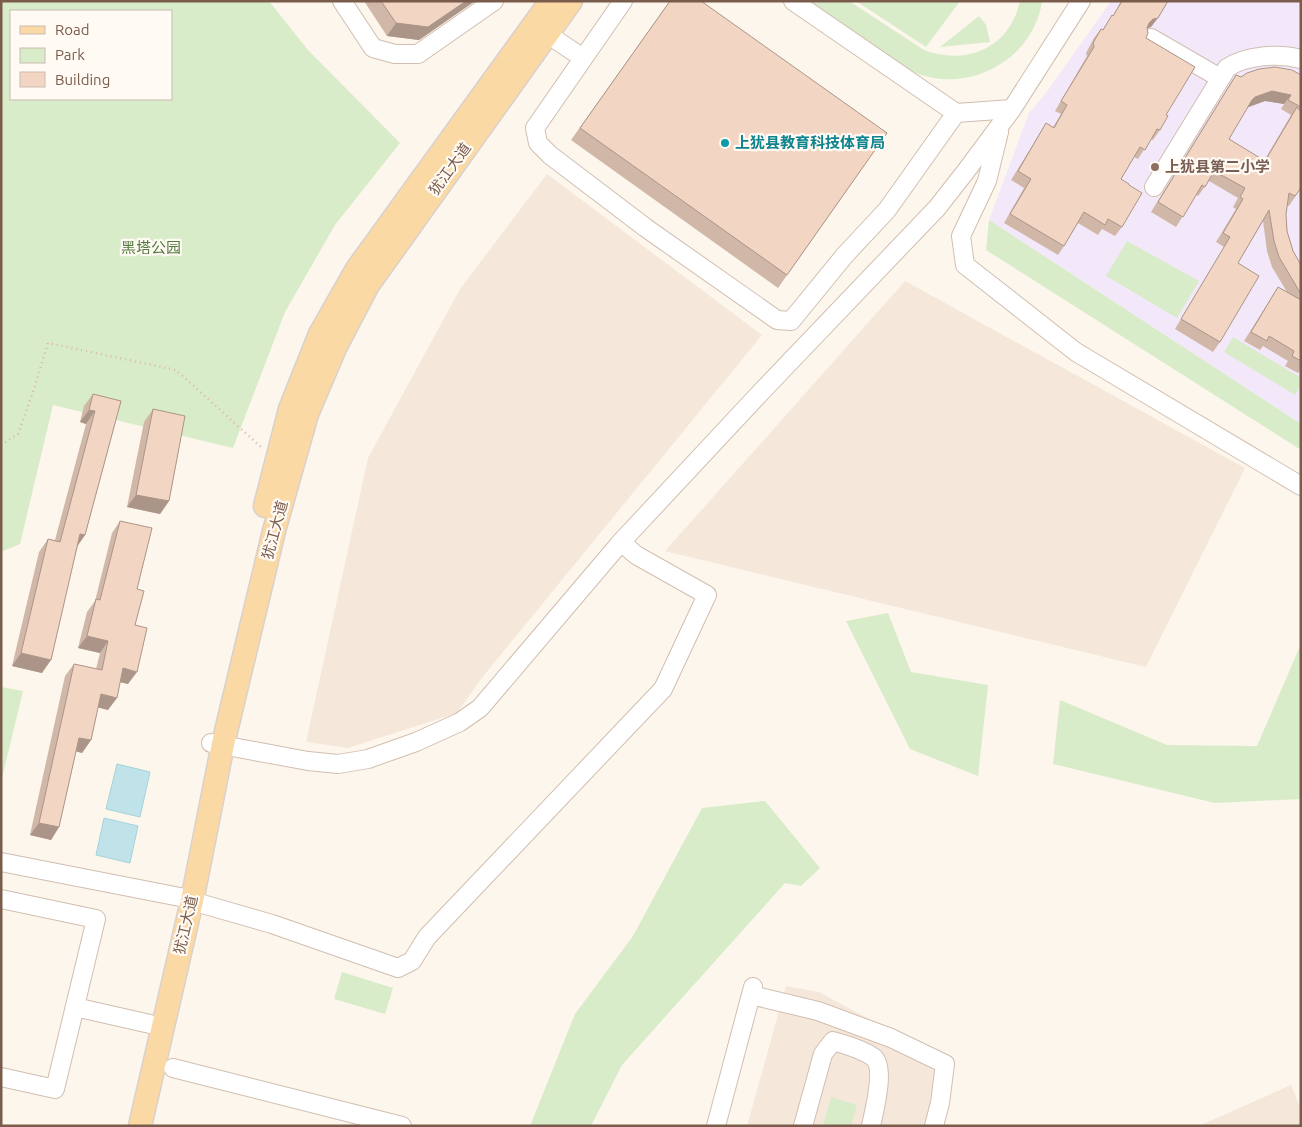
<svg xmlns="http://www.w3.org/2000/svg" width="1302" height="1127" viewBox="0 0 1302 1127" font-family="Ubuntu,'Noto Sans SC',sans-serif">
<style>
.residential{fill:#f5e8da}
.education{fill:#f3e8fa}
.green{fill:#d8ecc9;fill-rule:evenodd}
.water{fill:#bfe3e8;stroke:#a5d3da}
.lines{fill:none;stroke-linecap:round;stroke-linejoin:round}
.minor-casing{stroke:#d1beb0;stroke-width:20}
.major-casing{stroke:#dad1cd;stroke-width:25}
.path{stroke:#d9b8a5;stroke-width:2.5;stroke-dasharray:1 4;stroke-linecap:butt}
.minor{stroke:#fff;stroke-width:18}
.major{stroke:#fbd9a5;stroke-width:22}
.wall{fill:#d1b7a8;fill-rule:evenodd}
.shaded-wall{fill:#aa9588}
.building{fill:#f3d5c3;stroke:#aa9588}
.culture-dot{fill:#0f9aa8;stroke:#fffaf3;stroke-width:2}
.education-dot{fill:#8d6e63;stroke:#fffaf3;stroke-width:2}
.labels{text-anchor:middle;stroke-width:4.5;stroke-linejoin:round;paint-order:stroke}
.culture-label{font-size:15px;font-weight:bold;fill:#0d838f;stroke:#fffaf3;text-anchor:start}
.education-label{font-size:15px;font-weight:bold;fill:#785e54;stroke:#fffaf3;text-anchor:start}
.street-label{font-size:15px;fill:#7a5c4d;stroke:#fffaf3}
.park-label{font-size:15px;fill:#537a41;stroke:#fffaf3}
</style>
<rect width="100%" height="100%" fill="#fdf6ec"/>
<g class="residential">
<polygon points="547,174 762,335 481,679 457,713 348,748 306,742 368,458 460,289"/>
<polygon points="905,281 1245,468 1146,667 665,551"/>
<polygon points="786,986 819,992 953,1064 939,1126 747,1126"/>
<polygon points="1291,1085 1301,1110 1301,1126 1199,1126"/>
</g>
<polygon class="education" points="1111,1 1301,1 1301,424 989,220 1029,113 1046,93"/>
<g class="green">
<path d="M1,1H269L308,50L400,143L335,225L285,312L233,448L53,405L20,544L1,552ZM11,11H171V99H11Z"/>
<path d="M806,1H849L924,50C966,66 1010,48 1020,1H1042C1039,25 1024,48 1005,61C977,81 942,85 911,71C897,64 883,52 870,44C849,29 827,15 806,1Z"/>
<polygon points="856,1 960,1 926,47"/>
<polygon points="979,16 986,25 990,42 940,47"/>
<polygon points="989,220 1301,424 1301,450 986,250"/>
<polygon points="1127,241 1199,281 1177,318 1106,276"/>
<polygon points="1233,337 1301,378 1301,385 1295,395 1224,352"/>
<polygon points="888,613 911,672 988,685 978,776 910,749 846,621"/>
<polygon points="1301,644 1301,799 1215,803 1053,764 1060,700 1167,745 1257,746"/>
<polygon points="1,687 23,691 1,782"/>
<polygon points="765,801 820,868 801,886 785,883 622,1065 591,1126 530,1126 575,1014 633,936 702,808"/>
<polygon points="342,972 393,988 385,1014 334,999"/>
<polygon points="831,1097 857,1105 851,1126 823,1126"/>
</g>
<g class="water">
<polygon points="117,764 150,772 140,817 106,809"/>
<polygon points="104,818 138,826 130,863 96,855"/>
</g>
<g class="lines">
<g class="minor-casing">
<g id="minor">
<polyline points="342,1 373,48 395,54 418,54 494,1"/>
<polyline points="623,1 535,128 538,143 550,155 646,228 777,320 791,321 845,255 887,210 956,113 1012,109"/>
<polyline points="793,1 956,113"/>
<polyline points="547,34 583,58"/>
<polyline points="1151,38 1220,78"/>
<polyline points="999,132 987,181 961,236 965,265 1076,352 1301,486"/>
<path d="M1154,187L1227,68C1246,55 1279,53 1301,59"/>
<polyline points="211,743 308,761 338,764 368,759 416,742 460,722 480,708 621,542 762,391 937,208 966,171 1012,109 1081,1"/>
<polyline points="1,862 180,897"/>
<polyline points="1,899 96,919 55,1089 1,1077"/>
<polyline points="192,901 272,924 398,968 412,961 427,937 663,689 707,595 636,555 621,542"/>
<polyline points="751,995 818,1011 891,1038 945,1064 940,1103 934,1126"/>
<polyline points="75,1007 150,1024"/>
<polyline points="173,1068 402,1126"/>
<polyline points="716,1126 753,987"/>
<path d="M803,1126L823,1054L833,1041C846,1045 862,1049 873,1057C886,1067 874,1111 871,1126"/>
</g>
</g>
<g class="major-casing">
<g id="major">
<polyline points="265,506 290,409 320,334 357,269 551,1"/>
<polyline points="140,1126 192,901 223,744 274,531 307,414 335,348 368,285 571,1"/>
</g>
</g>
<polyline class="path" points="1,445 18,434 34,389 48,343 176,370 261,447"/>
<use href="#minor" class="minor"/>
<use href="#major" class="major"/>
</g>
<g class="wall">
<polygon points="364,1 475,1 419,40 387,36"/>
<polygon points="670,1 887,133 778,288 571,140"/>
<polygon points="1121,1 1168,1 1151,27 1147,28 1146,38 1166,115 1160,130 1153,140 1151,139 1138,159 1134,157 1121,179 1129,185 1122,227 1115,236 1102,229 1098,235 1078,223 1064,246 1058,255 1004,223 1024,188 1011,180 1040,133 1046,123 1053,127 1061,114 1055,111 1087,56 1086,53 1094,38 1101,29 1103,30 1112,15 1113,16"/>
<path d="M1301,74V188L1289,206L1287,205L1286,214L1287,231L1293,251L1301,265V370L1298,373L1285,366L1288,361L1263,346L1260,350L1244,341L1278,287L1287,292L1272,267L1267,251L1263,221L1238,263L1220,342L1213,352L1175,329L1224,247L1216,242L1236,209L1233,207L1238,198L1209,181L1198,196L1196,195L1176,227L1151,212L1230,84L1236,75L1241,77ZM1265,101L1284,104L1281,109L1291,115L1264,161L1229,139L1247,108Z"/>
<polygon points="93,394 121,401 85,535 78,545 42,673 12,666 39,552 48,539 55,540 86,424 80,422 84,406"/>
<polygon points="153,409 169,501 160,514 127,507 144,422"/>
<polygon points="120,521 137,589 135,625 128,684 120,682 108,710 98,707 91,740 82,753 76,751 59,827 51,840 30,835 65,676 74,664 96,669 100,653 78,648 87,612 95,601 112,533"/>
</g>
<g class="shaded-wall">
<polygon points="466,1 475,1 419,40 387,36 396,23"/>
<polygon points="1158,18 1151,27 1146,29 1149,23 1153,19"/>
<polygon points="1272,91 1291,95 1284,104 1265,101 1248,107 1245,110 1252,100 1255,97"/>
<polygon points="89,410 95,411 86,424 80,422"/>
<polygon points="136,495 169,501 160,514 127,507"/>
<polygon points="80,534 85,535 76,548"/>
<polygon points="87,636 108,641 100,653 78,648"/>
<polygon points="21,653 51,660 42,673 12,666"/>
<polygon points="123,668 137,672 128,684 115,681"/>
<polygon points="101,694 117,698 108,710 92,706"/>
<polygon points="79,738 91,740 82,753 71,750"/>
<polygon points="39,823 59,827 51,840 30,835"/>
</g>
<g class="building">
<polygon points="381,1 466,1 428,27 396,23"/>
<polygon points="670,1 701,1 887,133 787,275 580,128"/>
<polygon points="1122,1 1168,1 1158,18 1153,19 1149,23 1147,28 1148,33 1146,38 1195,67 1166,115 1168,116 1160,130 1157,129 1145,150 1140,147 1121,179 1129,184 1129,185 1142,193 1122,227 1108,219 1105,225 1084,212 1064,246 1010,214 1031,179 1018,171 1046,123 1054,128 1067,105 1061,101 1094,47 1093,43 1101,29 1103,30 1112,15 1113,16"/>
<polygon points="1275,67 1292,70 1301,75 1301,107 1288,100 1291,95 1272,91 1255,97 1252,100 1229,139 1265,161 1297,107 1301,112 1301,188 1295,196 1289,193 1286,214 1287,231 1293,251 1301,265 1301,294 1279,257 1274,241 1269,210 1238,263 1259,276 1220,342 1181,319 1230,237 1223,233 1243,199 1240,197 1245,188 1214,171 1205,187 1202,185 1183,217 1158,202 1236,75 1241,77 1247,73 1259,69"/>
<polygon points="1278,287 1301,300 1301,361 1292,356 1294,351 1269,336 1267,341 1251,332"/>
<polygon points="93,394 121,401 85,535 80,534 51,660 21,653 48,539 60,542 95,411 89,410"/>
<polygon points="153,409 185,416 169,501 136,495"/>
<polygon points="120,521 152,528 137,589 144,591 135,625 147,628 137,672 123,668 117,698 101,694 91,740 79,738 59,827 39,823 74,664 102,670 108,641 87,636 96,599 100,600"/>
</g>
<circle class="culture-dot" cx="725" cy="143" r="5"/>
<circle class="education-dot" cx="1155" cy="167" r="5"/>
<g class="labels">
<g class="culture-label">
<text x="735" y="148">上犹县教育科技体育局</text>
</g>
<g class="education-label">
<text x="1165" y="172">上犹县第二小学</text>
</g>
<g class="street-label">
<text transform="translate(450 169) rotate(-54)" y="5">犹江大道</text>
<text transform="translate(275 530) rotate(-75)" y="5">犹江大道</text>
<text transform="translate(186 925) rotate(-77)" y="5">犹江大道</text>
</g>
<g class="park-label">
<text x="151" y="253">黑塔公园</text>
</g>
</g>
<rect width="1302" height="1127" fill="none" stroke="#7a5c4d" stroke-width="5"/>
<rect x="10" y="10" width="162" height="90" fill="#fffaf3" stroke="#cabbb1"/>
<rect x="20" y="26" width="25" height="8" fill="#fbd9a5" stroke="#cabbb1"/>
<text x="55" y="35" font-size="15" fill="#7a5c4d">Road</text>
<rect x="20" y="48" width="25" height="15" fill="#d8ecc9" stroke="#cabbb1"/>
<text x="55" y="60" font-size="15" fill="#7a5c4d">Park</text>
<rect x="20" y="72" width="25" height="15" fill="#f3d5c3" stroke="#cabbb1"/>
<text x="55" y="85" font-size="15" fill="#7a5c4d">Building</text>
</svg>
